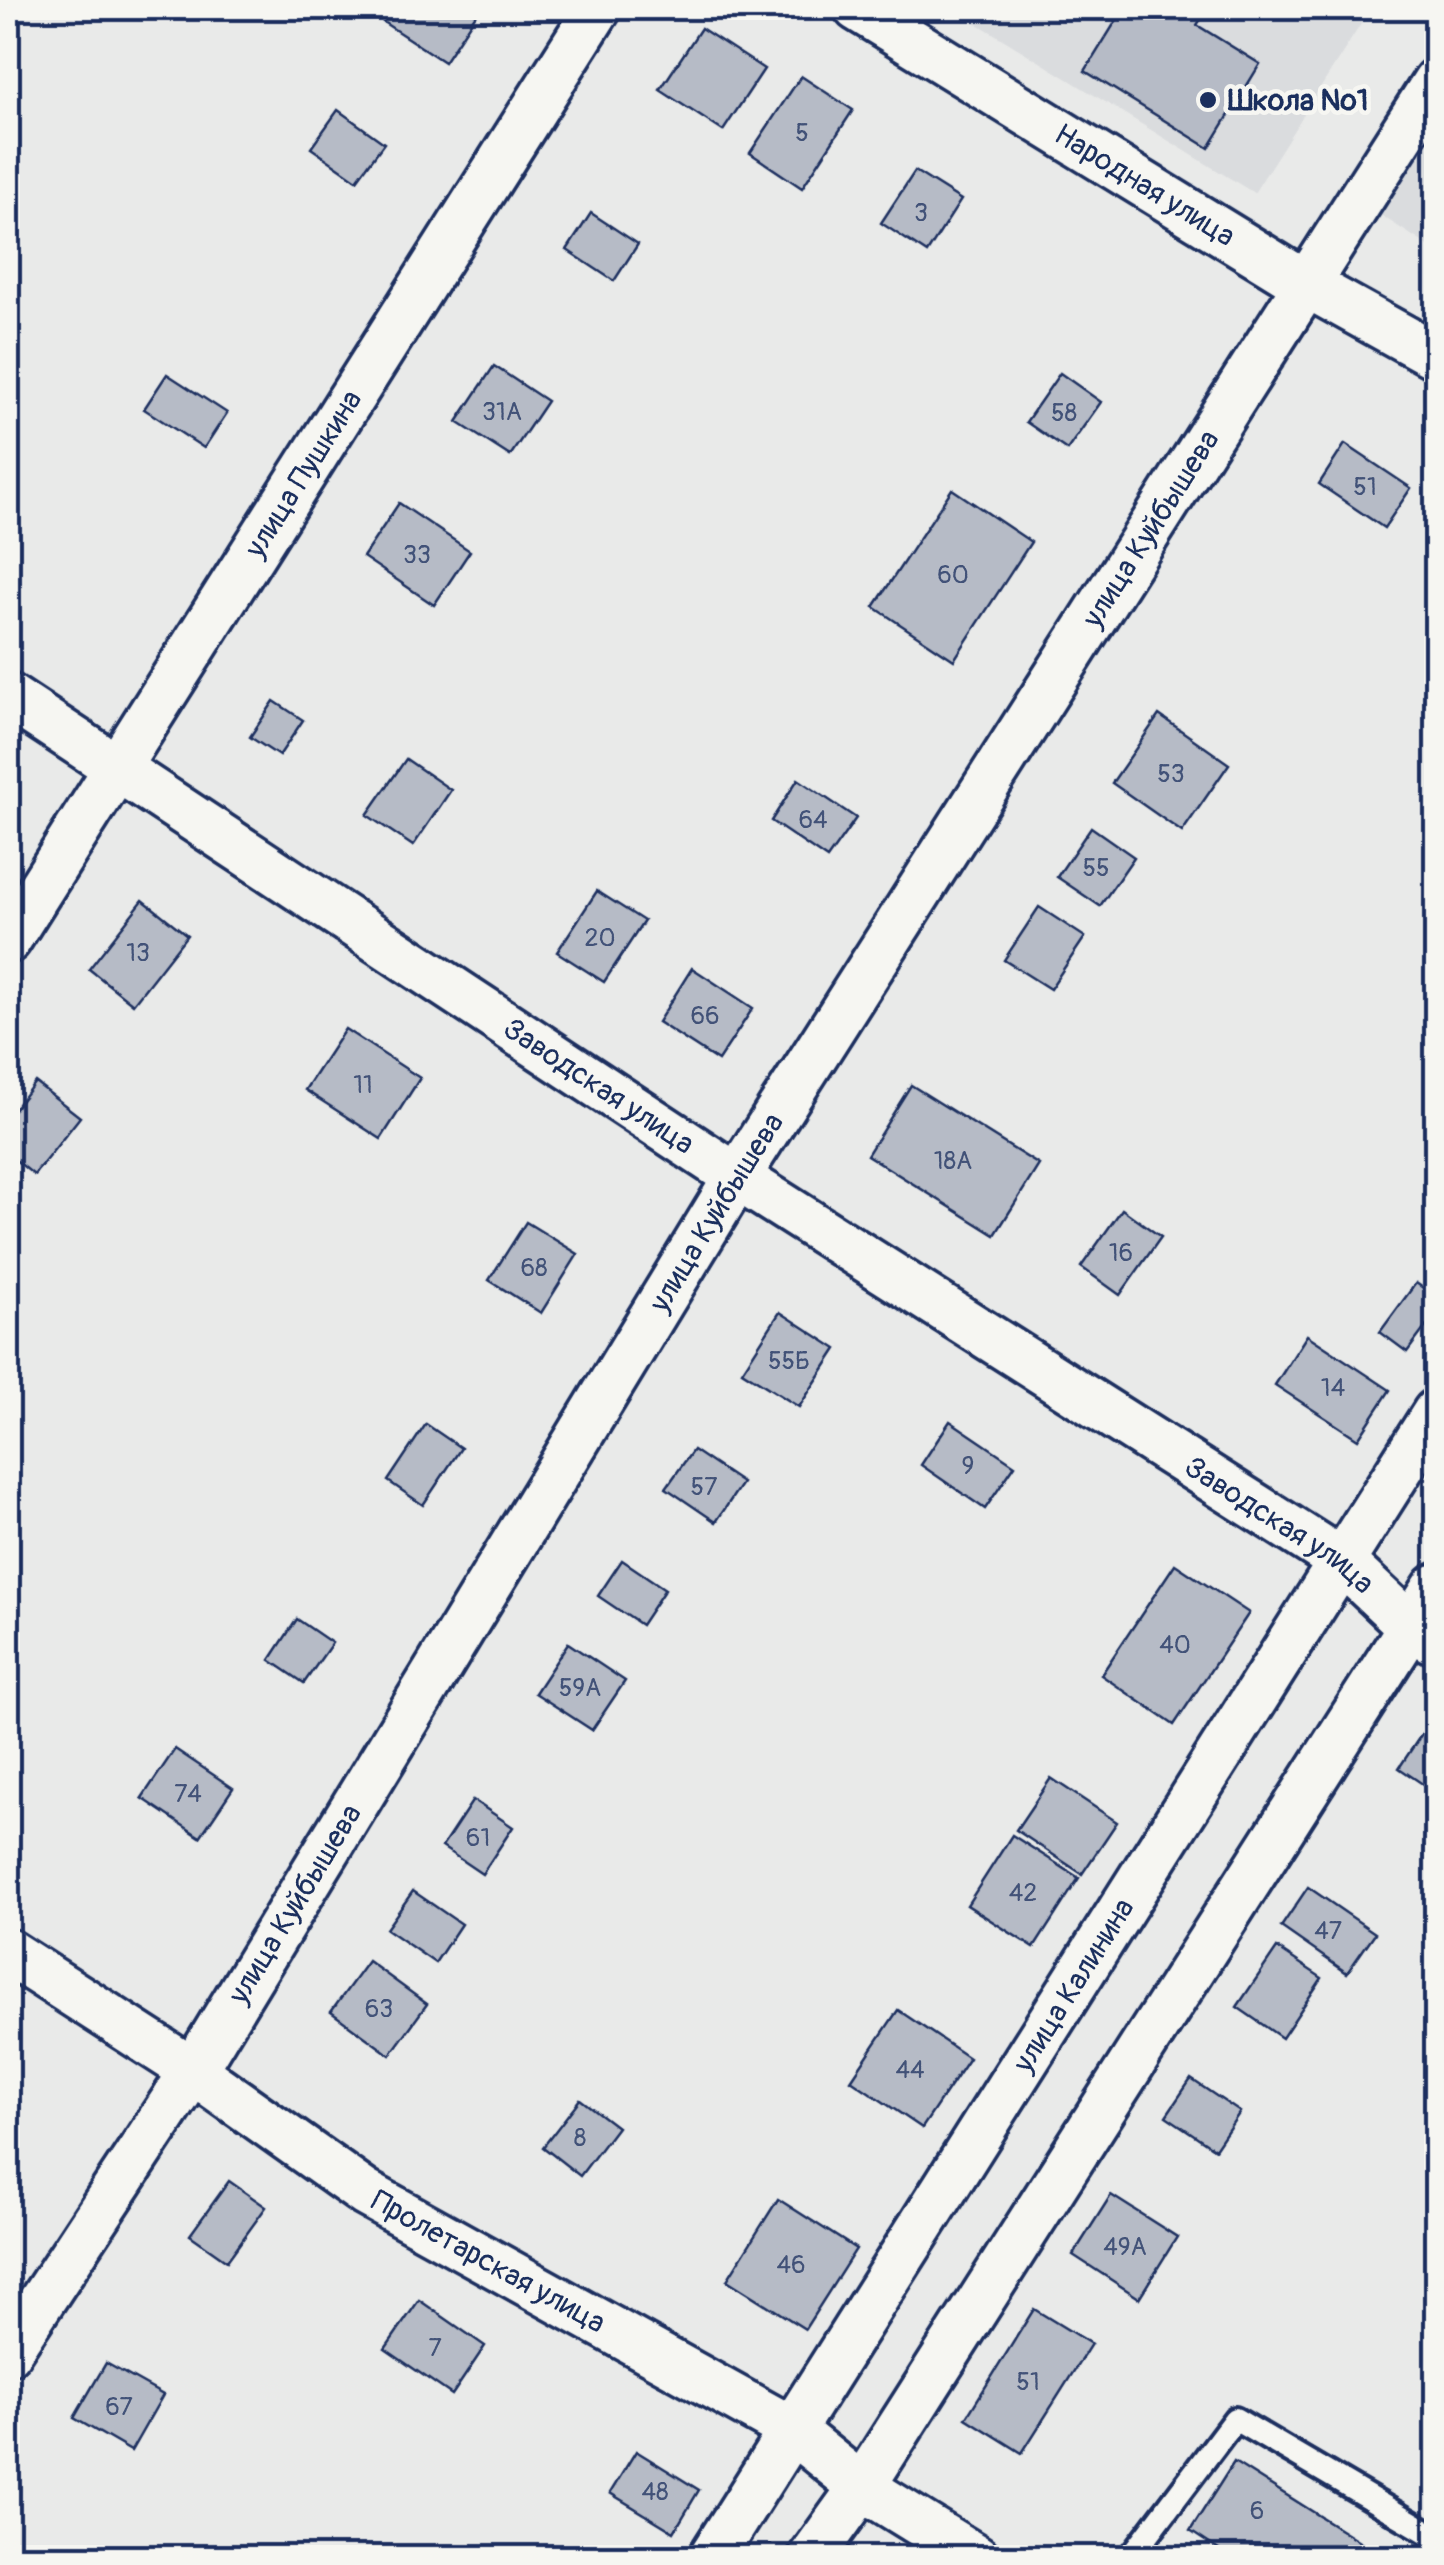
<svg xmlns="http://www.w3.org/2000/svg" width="1444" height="2565" viewBox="0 0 1444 2565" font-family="Pangolin,sans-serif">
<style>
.built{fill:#dadcde}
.building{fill:#b6bbc6;stroke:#1b2f5e;stroke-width:2.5}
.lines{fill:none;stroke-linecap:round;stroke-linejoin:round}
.service-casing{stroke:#1b2f5e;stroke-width:30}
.minor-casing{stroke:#1b2f5e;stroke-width:52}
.service{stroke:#f6f6f2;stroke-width:22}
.minor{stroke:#f6f6f2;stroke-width:45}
.poi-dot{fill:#1b2f5e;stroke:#f6f6f2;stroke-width:4}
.labels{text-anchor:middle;stroke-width:9;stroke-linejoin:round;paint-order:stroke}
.number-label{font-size:25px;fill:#425278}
.poi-label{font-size:30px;font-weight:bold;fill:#1b2f5e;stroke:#f6f6f2;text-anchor:start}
.street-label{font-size:30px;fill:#1b2f5e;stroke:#f6f6f2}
</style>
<rect width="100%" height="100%" fill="#e9eae9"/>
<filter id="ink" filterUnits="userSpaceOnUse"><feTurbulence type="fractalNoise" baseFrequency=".01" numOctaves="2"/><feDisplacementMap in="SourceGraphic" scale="20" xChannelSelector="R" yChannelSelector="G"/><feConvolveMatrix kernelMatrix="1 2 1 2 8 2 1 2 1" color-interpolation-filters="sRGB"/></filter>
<g filter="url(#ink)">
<g class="built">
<polygon points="952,8 1371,8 1254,193"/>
<polygon points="1436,120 1436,251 1379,214"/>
</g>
<g class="building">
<polygon points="393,8 480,8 444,62 383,22"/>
<polygon points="1124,8 1208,8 1197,25 1260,64 1209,148 1085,71"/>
<polygon points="701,28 764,69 723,131 660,90"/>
<polygon points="801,76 853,110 802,188 750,153"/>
<polygon points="338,110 384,143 357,180 311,148"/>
<polygon points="915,171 961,200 927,253 881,223"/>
<polygon points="591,213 638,244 614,281 567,250"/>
<polygon points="494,366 547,401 510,456 457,422"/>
<polygon points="1060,373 1101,402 1067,450 1026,422"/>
<polygon points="167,374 227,413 204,448 144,409"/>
<polygon points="1345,444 1411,488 1384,528 1319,484"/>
<polygon points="952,489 1031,542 954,660 874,607"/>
<polygon points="399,503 470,551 434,605 363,557"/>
<polygon points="274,701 303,720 279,756 250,737"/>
<polygon points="1159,715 1229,764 1182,832 1112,783"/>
<polygon points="406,759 451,790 413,846 367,815"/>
<polygon points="798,779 856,818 827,859 771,821"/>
<polygon points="1091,827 1134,857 1100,906 1057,877"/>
<polygon points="597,891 644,921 604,982 557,952"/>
<polygon points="143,900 187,935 133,1004 89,969"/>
<polygon points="1039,907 1085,937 1050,989 1004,960"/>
<polygon points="692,968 753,1008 718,1061 658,1022"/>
<polygon points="345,1029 420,1078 381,1139 305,1090"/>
<polygon points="35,1082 80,1117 34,1175 8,1154 8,1117"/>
<polygon points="911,1085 1039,1165 995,1235 867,1155"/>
<polygon points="1122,1209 1161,1237 1120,1295 1081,1267"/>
<polygon points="526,1222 578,1254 541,1313 489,1280"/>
<polygon points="1416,1283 1436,1297 1436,1313 1407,1352 1380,1332"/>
<polygon points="780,1312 837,1349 799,1407 742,1371"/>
<polygon points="1307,1335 1390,1390 1358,1439 1275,1385"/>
<polygon points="950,1421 1015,1465 985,1509 921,1465"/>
<polygon points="426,1424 461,1448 423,1505 388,1481"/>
<polygon points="693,1450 742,1483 716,1522 666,1488"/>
<polygon points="622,1560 665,1589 641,1625 598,1596"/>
<polygon points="1175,1564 1249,1613 1174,1725 1101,1675"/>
<polygon points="297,1619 332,1643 304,1683 270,1660"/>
<polygon points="568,1643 625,1681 592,1730 535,1693"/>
<polygon points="1425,1729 1436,1737 1436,1793 1399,1768"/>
<polygon points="175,1749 233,1788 200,1837 142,1798"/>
<polygon points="1051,1778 1117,1822 1082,1874 1016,1830"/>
<polygon points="473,1800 513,1827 482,1874 442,1847"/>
<polygon points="1012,1835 1079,1878 1034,1948 967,1905"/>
<polygon points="1308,1887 1375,1933 1347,1973 1281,1927"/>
<polygon points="413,1891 461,1924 435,1963 386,1929"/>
<polygon points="1277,1948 1322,1978 1282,2038 1237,2007"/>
<polygon points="368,1961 427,2004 390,2055 331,2012"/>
<polygon points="898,2010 969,2058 922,2128 851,2080"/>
<polygon points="1191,2079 1240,2112 1215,2149 1166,2116"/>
<polygon points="580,2099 617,2127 580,2176 543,2147"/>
<polygon points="229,2181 266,2207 227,2261 190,2235"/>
<polygon points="1111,2195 1177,2237 1139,2298 1073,2255"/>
<polygon points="778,2199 856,2249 805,2329 727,2280"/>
<polygon points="419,2300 485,2346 452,2395 385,2349"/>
<polygon points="1034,2309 1091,2344 1022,2453 966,2418"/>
<polygon points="106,2363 163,2395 131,2451 74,2418"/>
<polygon points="636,2451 699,2490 674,2532 610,2493"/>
<polygon points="1234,2462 1364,2544 1385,2558 1231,2558 1190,2531"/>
</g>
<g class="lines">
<g class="service-casing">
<polyline id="service" points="1130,2558 1235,2419 1436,2537"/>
</g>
<g class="minor-casing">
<g id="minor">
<path id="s1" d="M857,8L1306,284L1436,356"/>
<path id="s2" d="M8,696L737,1177L1341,1561L1411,1627L1436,1642"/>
<path id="s3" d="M8,940L598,8"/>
<path id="s4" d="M8,1952L193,2071L365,2193L789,2428L862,2487L977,2558"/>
<path id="s5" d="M8,2352L193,2071L737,1177L1436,81"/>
<path id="s6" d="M711,2558L1436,1412"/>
<polyline points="811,2558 862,2487 1436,1587"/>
</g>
</g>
<use href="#service" class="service"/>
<use href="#minor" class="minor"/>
</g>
</g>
<circle class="poi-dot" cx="1208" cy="100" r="10"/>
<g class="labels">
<g class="number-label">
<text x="802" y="141">5</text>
<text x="921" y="221">3</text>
<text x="502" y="420">31А</text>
<text x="1064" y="421">58</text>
<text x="1365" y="495">51</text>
<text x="417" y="563">33</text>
<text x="953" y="583">60</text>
<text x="1171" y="782">53</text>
<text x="813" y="828">64</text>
<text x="1096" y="876">55</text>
<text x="600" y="946">20</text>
<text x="138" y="961">13</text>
<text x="705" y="1024">66</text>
<text x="363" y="1093">11</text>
<text x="953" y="1169">18А</text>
<text x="1121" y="1261">16</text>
<text x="534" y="1276">68</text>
<text x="789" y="1369">55Б</text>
<text x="1333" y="1396">14</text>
<text x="968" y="1474">9</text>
<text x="704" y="1495">57</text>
<text x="1175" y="1653">40</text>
<text x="580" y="1696">59А</text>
<text x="188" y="1802">74</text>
<text x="478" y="1846">61</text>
<text x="1023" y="1901">42</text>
<text x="1328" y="1939">47</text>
<text x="379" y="2017">63</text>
<text x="910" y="2078">44</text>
<text x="580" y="2146">8</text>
<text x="1125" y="2255">49А</text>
<text x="791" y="2273">46</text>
<text x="435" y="2356">7</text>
<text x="1028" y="2390">51</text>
<text x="119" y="2415">67</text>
<text x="655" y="2500">48</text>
<text x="1257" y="2519">6</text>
</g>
<g class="poi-label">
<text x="1228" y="110">Школа №1</text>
</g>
<g class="street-label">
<text dy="10" stroke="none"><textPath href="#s1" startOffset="338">Народная улица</textPath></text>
<text dy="10" stroke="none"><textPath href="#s3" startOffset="552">улица Пушкина</textPath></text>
<text dy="10" stroke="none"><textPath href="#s5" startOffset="2152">улица Куйбышева</textPath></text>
<text dy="10" stroke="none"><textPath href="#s2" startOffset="708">Заводская улица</textPath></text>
<text dy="10" stroke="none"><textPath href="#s5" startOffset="1342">улица Куйбышева</textPath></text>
<text dy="10" stroke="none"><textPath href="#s2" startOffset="1518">Заводская улица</textPath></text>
<text dy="10" stroke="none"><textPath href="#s5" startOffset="532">улица Куйбышева</textPath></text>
<text dy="10" stroke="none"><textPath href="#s6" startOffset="678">улица Калинина</textPath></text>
<text dy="10" stroke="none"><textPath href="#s4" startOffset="572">Пролетарская улица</textPath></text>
</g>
</g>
<rect width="1444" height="2565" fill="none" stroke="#f6f6f2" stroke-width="40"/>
<rect x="20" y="20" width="1404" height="2525" fill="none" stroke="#1b2f5e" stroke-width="4" filter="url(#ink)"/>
</svg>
